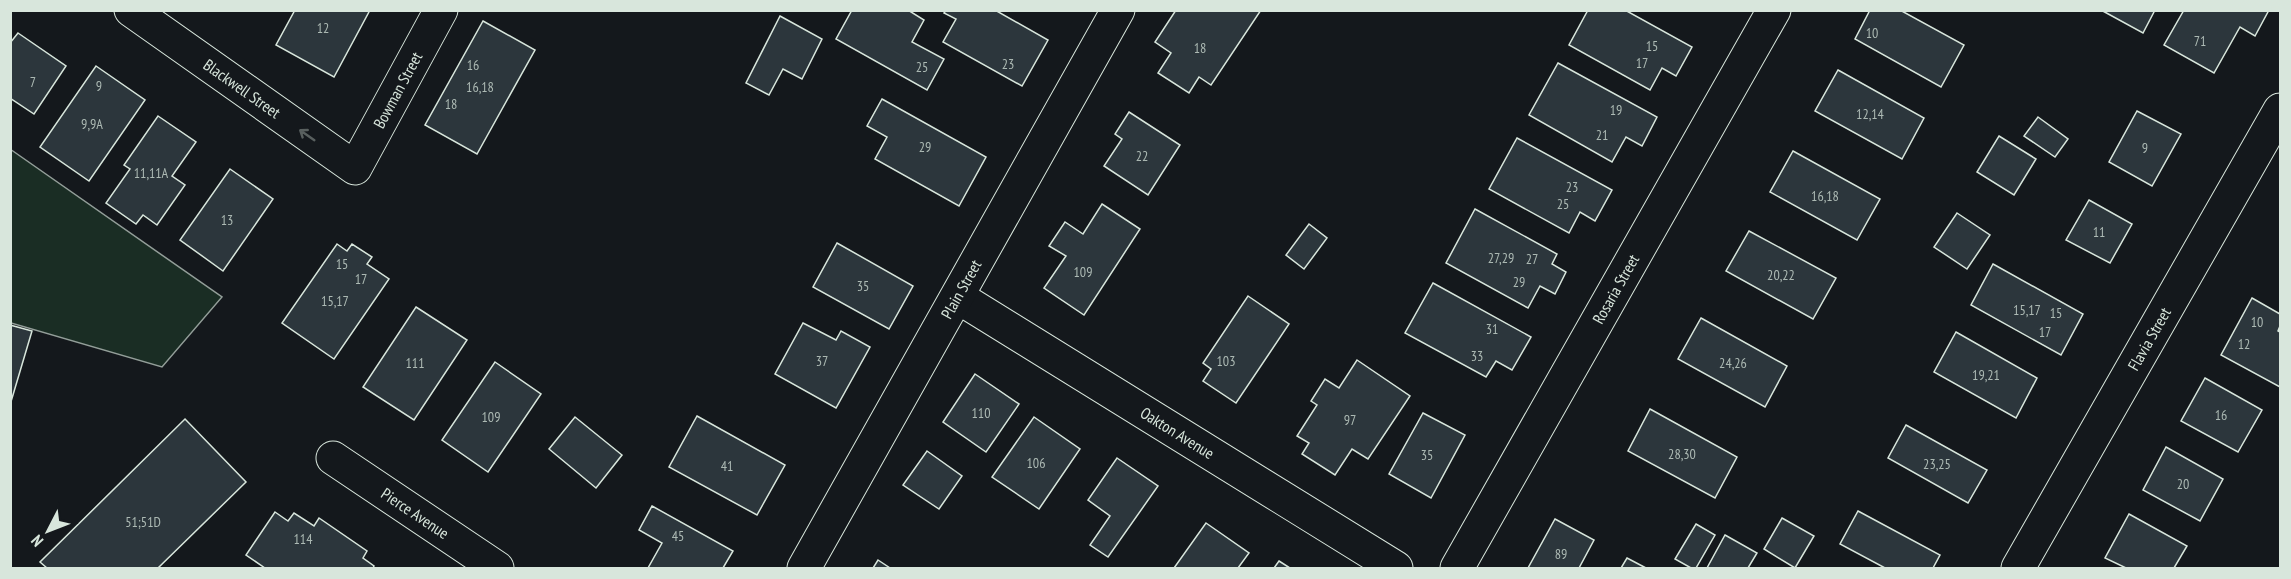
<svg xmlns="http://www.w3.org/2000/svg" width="2291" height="579" viewBox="0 0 2291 579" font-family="'PT Sans Narrow',sans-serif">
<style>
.green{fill:#1a2d24;stroke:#939e99;stroke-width:1.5}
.building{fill:#2c363c;stroke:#d8e6dc;stroke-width:1.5}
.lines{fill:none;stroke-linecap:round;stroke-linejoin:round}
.minor-casing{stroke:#d8e6dc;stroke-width:35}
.minor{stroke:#14181c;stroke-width:33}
.oneway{stroke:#59605f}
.labels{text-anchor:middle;stroke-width:4.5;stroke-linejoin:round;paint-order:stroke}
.number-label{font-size:14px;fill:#adbab4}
.street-label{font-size:16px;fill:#d8e6dc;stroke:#14181c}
</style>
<rect width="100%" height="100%" fill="#14181c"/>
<polygon class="green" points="10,149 222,297 162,367 11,323"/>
<g class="building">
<polygon points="295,10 370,10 334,77 276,45"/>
<polygon points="852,10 908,10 924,20 912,42 944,59 927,90 836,39"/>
<polygon points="946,10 995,10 1048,40 1022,86 943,42 956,19 944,13"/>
<polygon points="1176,10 1261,10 1211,85 1199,77 1189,93 1158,73 1171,53 1155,42"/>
<polygon points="1588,10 1625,10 1692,47 1676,76 1662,68 1650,90 1569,45"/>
<polygon points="1870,10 1900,10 1964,45 1941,87 1855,39"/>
<polygon points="2101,10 2155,10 2143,33"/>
<polygon points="2184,10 2269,10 2255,36 2240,27 2214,73 2164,45"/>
<polygon points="780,16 822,39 802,79 783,69 769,95 746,83"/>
<polygon points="483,21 535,50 477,154 425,125"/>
<polygon points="18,33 66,66 34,114 10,98 10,43"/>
<polygon points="1558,63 1657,117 1642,146 1626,137 1612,162 1529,115"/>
<polygon points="96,66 145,100 89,181 40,147"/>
<polygon points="1838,70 1924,118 1902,159 1815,111"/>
<polygon points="882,99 986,157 959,206 875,159 887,137 867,126"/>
<polygon points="2137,111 2181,134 2152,186 2109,162"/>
<polygon points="1129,112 1180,145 1148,195 1104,166 1122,139 1115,134"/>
<polygon points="158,116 196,142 172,176 185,185 157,225 143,215 136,224 106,203 130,169 124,165"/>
<polygon points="2038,117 2068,139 2055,157 2024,136"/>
<polygon points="1999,136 2036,159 2014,195 1977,172"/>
<polygon points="1517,138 1612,190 1595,221 1580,212 1569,233 1489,189"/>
<polygon points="1793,151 1880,199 1857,240 1770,192"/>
<polygon points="230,169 273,199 223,271 180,240"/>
<polygon points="2089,200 2132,224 2110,263 2066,240"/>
<polygon points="1102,204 1140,229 1084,315 1044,288 1066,256 1049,246 1065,222 1083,234"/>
<polygon points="1475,209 1557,254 1552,264 1566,272 1555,294 1540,286 1528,308 1446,263"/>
<polygon points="1957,213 1990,235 1967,269 1934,247"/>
<polygon points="1309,224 1327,238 1304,269 1286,255"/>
<polygon points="1749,231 1836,278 1813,319 1726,271"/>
<polygon points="837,243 913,286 889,329 813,287"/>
<polygon points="337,244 347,251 352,244 372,257 367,264 389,279 334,359 282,323"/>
<polygon points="1993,264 2083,314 2061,355 1971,305"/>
<polygon points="1433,283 1531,337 1512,370 1496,361 1486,377 1405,333"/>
<polygon points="1248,296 1289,324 1236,403 1203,381 1211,369 1203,363"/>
<polygon points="2252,298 2280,314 2280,326 2278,331 2280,332 2280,387 2221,355"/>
<polygon points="416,307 467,340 414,420 363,387"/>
<polygon points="1701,318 1787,366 1765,407 1678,359"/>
<polygon points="803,323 836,340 841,331 870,347 836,408 775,374"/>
<polygon points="10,325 32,331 10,405"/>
<polygon points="1956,332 2037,378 2016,418 1934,372"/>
<polygon points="1357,360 1410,396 1368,459 1352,449 1335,475 1302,454 1309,443 1297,436 1317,405 1311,401 1325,379 1339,388"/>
<polygon points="495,362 541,394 488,472 442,440"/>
<polygon points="975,374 1019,404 986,452 943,422"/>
<polygon points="2205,378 2262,410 2238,452 2181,421"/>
<polygon points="1650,409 1737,457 1715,498 1628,451"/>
<polygon points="1423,413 1465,435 1431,498 1389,474"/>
<polygon points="697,416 785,465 757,515 669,467"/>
<polygon points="575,417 622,455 596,488 549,449"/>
<polygon points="1034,417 1080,449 1039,509 992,477"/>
<polygon points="185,419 246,482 158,568 47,568 40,562"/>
<polygon points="1906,425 1987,470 1968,503 1888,458"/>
<polygon points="2166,447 2223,479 2200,521 2143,490"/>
<polygon points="927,451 962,476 939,509 903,485"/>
<polygon points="1117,458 1158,486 1108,557 1090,545 1110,516 1088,500"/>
<polygon points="652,506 733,551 723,568 648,568 662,543 639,530"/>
<polygon points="1858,511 1940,555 1933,568 1885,568 1840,544"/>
<polygon points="275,512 288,521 294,513 314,526 319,518 367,551 363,558 374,566 373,568 265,568 246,555"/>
<polygon points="2129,514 2187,546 2174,568 2126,568 2105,558"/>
<polygon points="1782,518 1814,536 1795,568 1764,549"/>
<polygon points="1555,519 1594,540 1579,568 1528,568"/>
<polygon points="1206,523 1249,553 1238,568 1174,568"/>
<polygon points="1696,524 1715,535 1696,568 1691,568 1675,559"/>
<polygon points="1725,535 1757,553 1748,568 1707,568"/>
<polygon points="1627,558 1646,568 1621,568"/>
<polygon points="878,560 890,568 873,568"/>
<polygon points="1279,561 1290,568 1274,568"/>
</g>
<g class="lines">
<g class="minor-casing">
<g id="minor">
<path id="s1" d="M131,10L355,168L441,10"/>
<path id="s2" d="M958,297L1396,568"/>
<path id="s3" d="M333,458L497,568"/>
<path id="s4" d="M804,568L1118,10"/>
<path id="s5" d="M1457,568L1774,10"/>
<path id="s6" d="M2018,568L2280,110"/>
</g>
</g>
<use href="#minor" class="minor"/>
</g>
<defs><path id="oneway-shaft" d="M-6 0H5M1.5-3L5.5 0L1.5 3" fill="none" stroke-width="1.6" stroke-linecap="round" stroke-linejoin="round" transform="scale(1.5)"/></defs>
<use class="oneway" href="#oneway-shaft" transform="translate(307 135) rotate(-145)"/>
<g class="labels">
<g class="number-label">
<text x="323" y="33">12</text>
<text x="1872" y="38">10</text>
<text x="2200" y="46">71</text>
<text x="1652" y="51">15</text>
<text x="1200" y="53">18</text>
<text x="1642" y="68">17</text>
<text x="1008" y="69">23</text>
<text x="473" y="70">16</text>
<text x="922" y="72">25</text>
<text x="33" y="87">7</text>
<text x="99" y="91">9</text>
<text x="480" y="92">16,18</text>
<text x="451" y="109">18</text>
<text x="1616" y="115">19</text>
<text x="1870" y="119">12,14</text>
<text x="92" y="129">9,9A</text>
<text x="1602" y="140">21</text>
<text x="925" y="152">29</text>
<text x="2145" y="153">9</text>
<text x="1142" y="161">22</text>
<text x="151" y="178">11,11A</text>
<text x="1572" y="192">23</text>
<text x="1825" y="201">16,18</text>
<text x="1563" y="209">25</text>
<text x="227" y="225">13</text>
<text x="2099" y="237">11</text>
<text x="1501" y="263">27,29</text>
<text x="1532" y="264">27</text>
<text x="342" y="269">15</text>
<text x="1083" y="277">109</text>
<text x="1781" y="280">20,22</text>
<text x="361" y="284">17</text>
<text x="1519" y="287">29</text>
<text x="863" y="291">35</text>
<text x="335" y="306">15,17</text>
<text x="2027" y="315">15,17</text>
<text x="2056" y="318">15</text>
<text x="2257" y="327">10</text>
<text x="1492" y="334">31</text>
<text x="2045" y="337">17</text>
<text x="2244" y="349">12</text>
<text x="1477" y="361">33</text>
<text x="822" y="366">37</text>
<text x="1226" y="366">103</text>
<text x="415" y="368">111</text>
<text x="1733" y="368">24,26</text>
<text x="1986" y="380">19,21</text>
<text x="981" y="418">110</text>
<text x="2221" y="420">16</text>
<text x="491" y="422">109</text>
<text x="1350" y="425">97</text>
<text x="1682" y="459">28,30</text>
<text x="1427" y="460">35</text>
<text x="1036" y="468">106</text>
<text x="1937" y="469">23,25</text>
<text x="727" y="471">41</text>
<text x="2183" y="489">20</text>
<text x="143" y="527">51;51D</text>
<text x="678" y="541">45</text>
<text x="303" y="544">114</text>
<text x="1561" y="559">89</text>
</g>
<g class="street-label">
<text dy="6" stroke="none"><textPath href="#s1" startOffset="136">Blackwell Street</textPath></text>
<text dy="6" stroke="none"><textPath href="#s1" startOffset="363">Bowman Street</textPath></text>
<text dy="6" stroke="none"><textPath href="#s4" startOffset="320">Plain Street</textPath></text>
<text dy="6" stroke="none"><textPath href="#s5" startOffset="321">Rosaria Street</textPath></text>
<text dy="6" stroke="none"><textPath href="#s6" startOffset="264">Flavia Street</textPath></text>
<text dy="6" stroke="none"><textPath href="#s2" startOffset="258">Oakton Avenue</textPath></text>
<text dy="6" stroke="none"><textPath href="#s3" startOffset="99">Pierce Avenue</textPath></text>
</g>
</g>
<rect width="2291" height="579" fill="none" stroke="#d8e6dc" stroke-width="24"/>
<g transform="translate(48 531) rotate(228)" stroke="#14181c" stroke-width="4.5" paint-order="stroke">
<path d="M0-4.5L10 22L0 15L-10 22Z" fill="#d8e6dc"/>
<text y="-9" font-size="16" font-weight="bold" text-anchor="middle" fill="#d8e6dc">N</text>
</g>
</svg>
